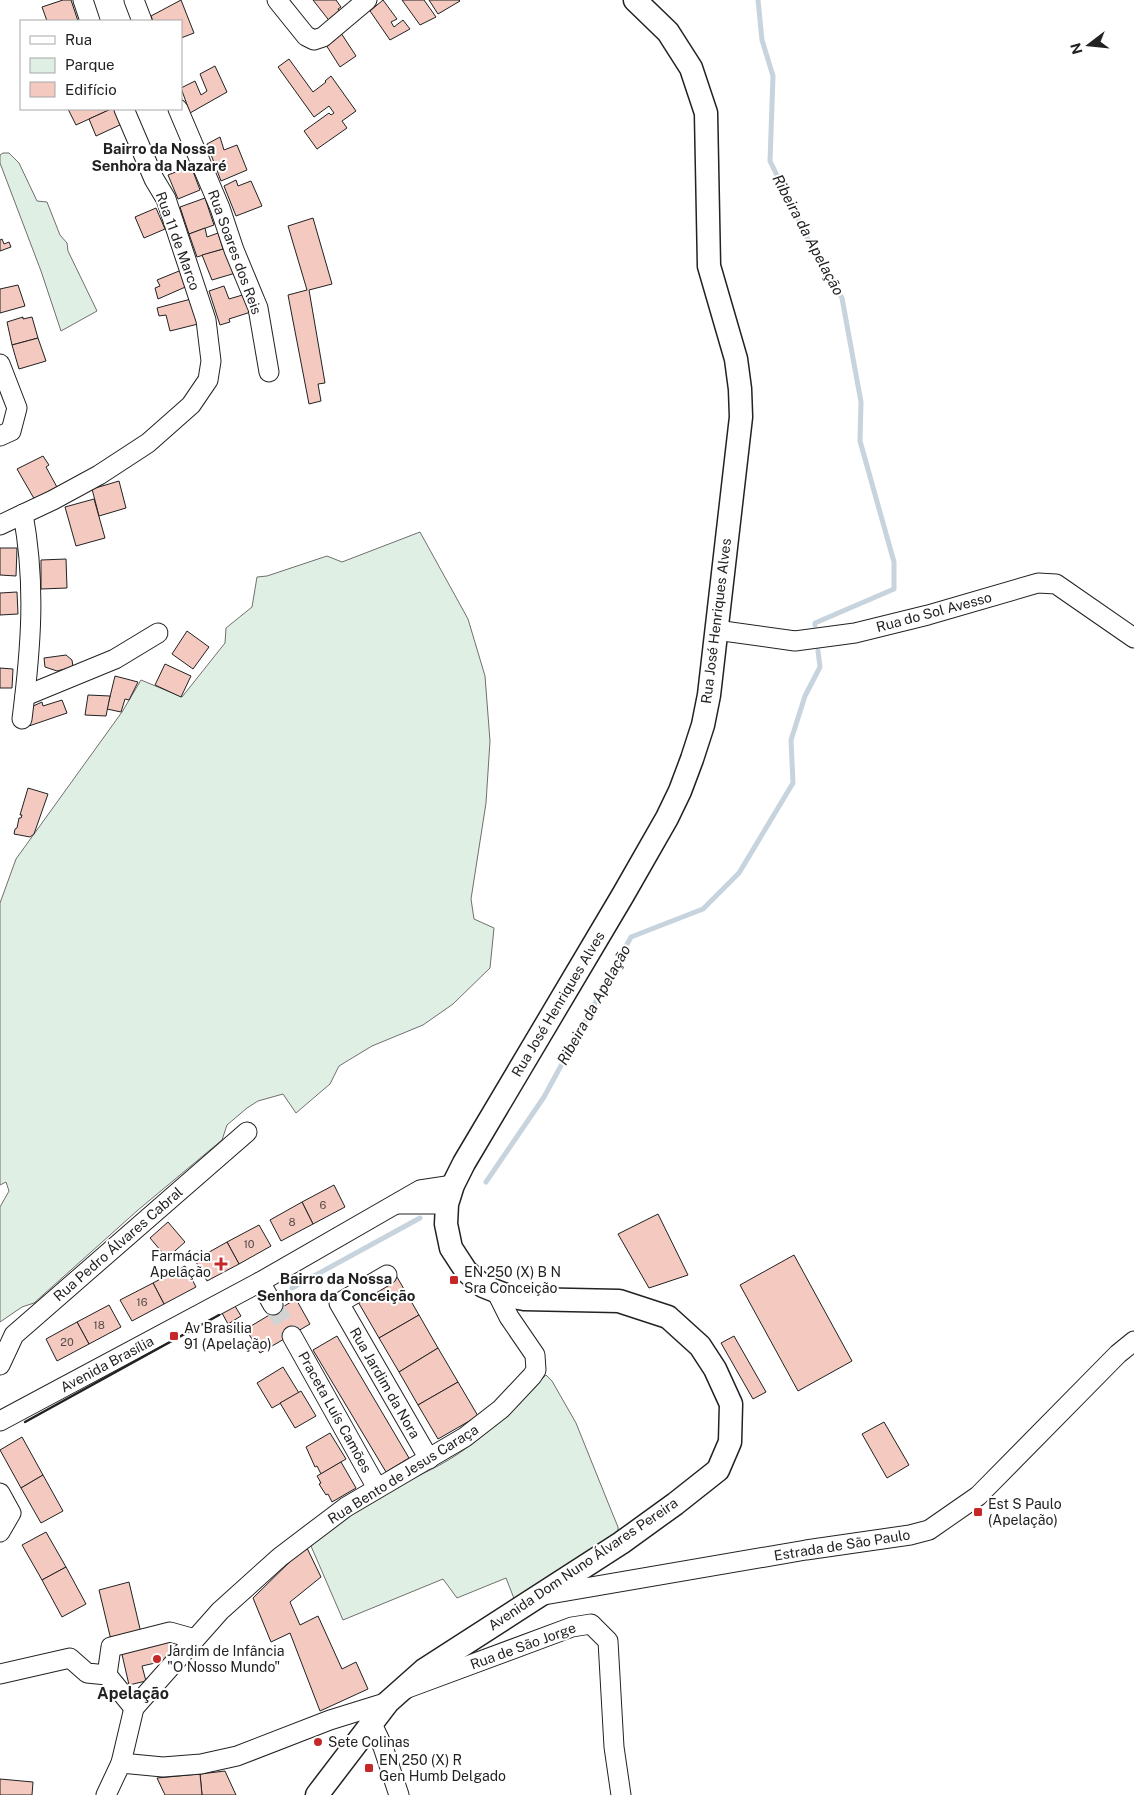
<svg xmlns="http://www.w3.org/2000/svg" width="1134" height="1795" viewBox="0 0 1134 1795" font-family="'Public Sans',sans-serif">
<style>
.green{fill:#e0efe3;stroke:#6f6f6f}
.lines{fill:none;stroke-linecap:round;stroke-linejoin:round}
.stream{stroke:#c7d3dd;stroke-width:5}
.building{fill:#f3c9c0;stroke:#222}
.minor-tunnel{stroke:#d3d3d3;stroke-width:19;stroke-dasharray:19 9;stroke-linecap:butt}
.minor-casing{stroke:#222;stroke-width:21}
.major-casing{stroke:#222;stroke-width:25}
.minor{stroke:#fff;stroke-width:19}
.major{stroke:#fff;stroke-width:22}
.wall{stroke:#222;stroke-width:2.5}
.poi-dot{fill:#c62828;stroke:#fff;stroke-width:2}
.labels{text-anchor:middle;stroke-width:4;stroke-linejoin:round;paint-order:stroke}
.number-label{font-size:11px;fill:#564c4a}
.street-label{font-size:14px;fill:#222;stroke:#fff}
.poi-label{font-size:14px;fill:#222;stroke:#fff;text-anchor:start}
.neighbourhood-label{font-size:15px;font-weight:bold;fill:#222;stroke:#fff}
.water-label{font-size:15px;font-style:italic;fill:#222;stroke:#fff}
.quarter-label{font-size:16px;font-weight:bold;fill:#222;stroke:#fff}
</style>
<rect width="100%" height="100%" fill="#fff"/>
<g class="green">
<polygon points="3,153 9,153 19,163 37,201 47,202 60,235 67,243 68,251 97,311 61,331 41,271 0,163 0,155"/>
<polygon points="420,532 468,619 485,676 490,741 486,803 471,899 474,919 494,928 490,968 453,1004 423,1025 372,1046 339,1066 330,1084 296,1113 283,1094 258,1101 247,1108 227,1125 222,1140 138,1210 34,1303 22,1307 0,1322 0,1207 9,1191 6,1182 0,1185 0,903 16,859 122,712 141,680 182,697 225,643 226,628 252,607 257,577 267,576 327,556 342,562"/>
<path d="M546,1375L552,1381L576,1423L609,1505L618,1527V1534L515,1601L506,1578L457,1598L443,1579L343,1620L311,1546C333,1525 357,1509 383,1494C407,1480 434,1470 458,1454C490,1433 518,1402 546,1375Z"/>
</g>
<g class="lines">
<g class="stream">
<polyline points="758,0 762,40 773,76 770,161 817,258 842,298 861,402 860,441 894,562 894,589 815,623 815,625"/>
<polyline points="486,1182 544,1097 631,937 703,909 739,873 793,783 791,740 805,696 820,667 818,651"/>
<polyline points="292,1288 420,1218"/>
</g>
</g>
<g class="building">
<polygon points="63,0 71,0 78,21 47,21 42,7"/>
<polygon points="181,0 194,33 181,38 181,21 153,21 151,16"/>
<polygon points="313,0 336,0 341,7 338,9 342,15 331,23"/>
<polygon points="383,0 397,19 391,22 394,27 403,20 410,29 390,40 370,11"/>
<polygon points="402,0 424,0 436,17 420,25"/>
<polygon points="429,0 459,0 460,1 438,14"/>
<polygon points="339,30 356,56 340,67 326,45 335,40 332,35"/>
<polygon points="289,59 313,92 326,82 325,81 331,76 356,111 342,121 347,128 317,149 304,131 329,113 331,115 334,113 329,106 314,117 278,67"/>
<polygon points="215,66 227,92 190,113 181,88 195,81 201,95 207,91 200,74"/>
<polygon points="68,109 111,109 76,125"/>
<polygon points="111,109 115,109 122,124 96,136 89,119"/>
<polygon points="220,137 224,150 237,145 247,170 221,181 207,144"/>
<polygon points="191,166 200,190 178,199 168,175"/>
<polygon points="236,180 238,186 251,181 262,206 236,216 224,186"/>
<polygon points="205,198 214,225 189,234 180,207"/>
<polygon points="156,208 165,229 144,238 135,217"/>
<polygon points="313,218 332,284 309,290 325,383 318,384 321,401 309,404 288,295 307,290 288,226"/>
<polygon points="205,228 207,237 218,233 223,249 197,257 189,234"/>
<polygon points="2,239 4,244 9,242 11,247 0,251 0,240"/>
<polygon points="227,248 239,272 212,280 202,255"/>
<polygon points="184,269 190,285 158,299 155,288 160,286 157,280"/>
<polygon points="18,285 25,306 0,313 0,289"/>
<polygon points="224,286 229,299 249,293 254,311 229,319 230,322 220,325 209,291"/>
<polygon points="191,299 198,324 170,331 166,315 159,316 157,308"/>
<polygon points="23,317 23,319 32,317 38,338 12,345 7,322"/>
<polygon points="38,338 46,361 19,369 12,345"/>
<polygon points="43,456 49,465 46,467 58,489 36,502 17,469"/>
<polygon points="119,481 126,508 99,516 92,489"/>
<polygon points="94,499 105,538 76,546 65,507"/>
<polygon points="0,548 17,548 16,576 0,575"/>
<polygon points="66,559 67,588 41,589 41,560"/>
<polygon points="17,592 18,614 0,615 0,593"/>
<polygon points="187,631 209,647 193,669 172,654"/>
<polygon points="66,655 72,660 73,667 57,671 45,667 44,658"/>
<polygon points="165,664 191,676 181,697 155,685"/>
<polygon points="0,668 13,669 12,688 0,688"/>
<polygon points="115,676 138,682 129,700 125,699 121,712 107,709"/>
<polygon points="88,695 110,696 106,716 85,715"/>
<polygon points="62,700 67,713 29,726 31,707 42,702 43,706"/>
<polygon points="28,788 48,794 34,834 30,837 14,834 15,829 17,828 19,818 21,818 22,815 20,815"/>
<polygon points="334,1185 345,1207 313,1224 302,1202"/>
<polygon points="302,1202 313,1224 281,1241 270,1220"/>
<polygon points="658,1214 688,1275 649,1288 618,1234"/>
<polygon points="168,1222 185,1242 167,1258 150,1238"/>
<polygon points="259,1225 271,1246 239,1264 227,1242"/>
<polygon points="227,1242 239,1264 207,1281 195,1260"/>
<polygon points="794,1255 852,1361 798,1391 740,1285"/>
<polygon points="185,1266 196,1287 164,1304 153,1283"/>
<polygon points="397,1277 419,1315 379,1338 357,1300"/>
<polygon points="153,1283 164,1304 132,1321 120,1300"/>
<polygon points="296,1299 310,1324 260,1353 246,1329"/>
<polygon points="109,1305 121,1327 89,1344 77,1322"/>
<polygon points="235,1306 241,1316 228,1324 222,1313"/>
<polygon points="419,1315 438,1348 399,1372 379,1338"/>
<polygon points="77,1322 89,1344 57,1361 46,1339"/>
<polygon points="337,1336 409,1458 386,1472 313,1350"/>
<polygon points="734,1336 766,1392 753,1399 721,1343"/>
<polygon points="438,1348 458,1382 418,1405 399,1372"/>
<polygon points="283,1367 299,1393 272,1408 257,1383"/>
<polygon points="458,1382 478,1416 438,1439 418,1405"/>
<polygon points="301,1391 316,1416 295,1428 280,1403"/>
<polygon points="884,1422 909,1465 887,1478 862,1434"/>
<polygon points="330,1433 346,1459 321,1474 317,1466 315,1467 306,1447"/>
<polygon points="22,1437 43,1475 21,1488 0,1450"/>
<polygon points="341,1462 356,1488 332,1502 328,1494 326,1495 319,1484 321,1483 317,1476"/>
<polygon points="43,1475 63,1511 41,1523 21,1488"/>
<polygon points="46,1532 66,1567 42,1580 22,1545"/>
<polygon points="306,1546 321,1577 290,1602 300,1625 318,1616 342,1669 356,1662 368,1689 320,1711 290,1633 271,1642 253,1598"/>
<polygon points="66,1567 86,1604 62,1617 42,1580"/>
<polygon points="129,1582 141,1633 111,1640 99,1590"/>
<polygon points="169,1639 173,1659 142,1666 146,1681 129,1685 121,1650"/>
<polygon points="225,1771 236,1795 202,1795 200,1774"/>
<polygon points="200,1774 202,1795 165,1795 157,1778"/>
<polygon points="0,1779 33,1782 32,1795 0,1795"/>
</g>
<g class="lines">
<polyline class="minor-tunnel" points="273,1305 292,1336"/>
<g class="minor-casing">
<g id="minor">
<polyline points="83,0 90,21"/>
<polyline points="134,0 142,21"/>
<polyline points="277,0 306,36 314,40 323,37 367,0"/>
<polyline points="178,109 220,208 234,250 258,308 269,372"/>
<polyline points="0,364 17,408 11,431 0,436"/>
<polyline points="0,525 53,500 99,475 148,443 191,405 208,380 211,361 206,320 166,199 154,179 124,109"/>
<polyline points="716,630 795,641 855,633 928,615 1038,583 1056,584 1134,638"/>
<polyline points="25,696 115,659 158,633"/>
<path d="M22,719C31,648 36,584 23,514"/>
<polyline points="397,1204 447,1204"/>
<polyline points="387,1275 339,1303 429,1459"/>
<polyline points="260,1282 273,1305"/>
<polyline points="292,1336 377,1488"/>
<polyline points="0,1365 14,1335 247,1132"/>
<polyline points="0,1421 260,1282 420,1190 453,1185"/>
<polyline points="0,1493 11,1513 0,1532"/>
<polyline points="544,1595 806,1550 910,1535 929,1530 978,1496 1118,1354 1134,1341"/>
<polyline points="0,1674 70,1658 87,1673 107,1675"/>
<polyline points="405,1689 572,1627 591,1624 608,1641 614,1747 621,1795"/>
<polyline points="134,1708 107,1675 111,1647 170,1632 195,1639"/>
<polyline points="372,1724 383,1747 399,1795"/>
<polyline points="121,1763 163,1767 201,1764 237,1756 330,1720 388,1702"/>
<polyline points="106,1795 121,1763 134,1708 220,1611 280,1557 346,1507 465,1437 501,1409 532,1376 536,1370 535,1355 509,1317 497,1293"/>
</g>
</g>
<g class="major-casing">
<polyline id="major" points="317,1795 388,1702 424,1670 621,1543 675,1504 718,1470 730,1442 731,1404 715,1369 700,1346 668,1317 619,1301 524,1299 508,1296 483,1286 466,1271 451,1248 446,1224 447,1204 453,1185 464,1163 623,895 667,818 680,791 692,759 703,725 709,695 741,417 740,389 736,359 709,266 706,113 691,68 668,32 635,0"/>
</g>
<use href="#minor" class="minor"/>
<use href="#major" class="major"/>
<polyline class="wall" points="25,1422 219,1315"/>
</g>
<g class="poi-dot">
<path d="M218.5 1256.5h5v5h5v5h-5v5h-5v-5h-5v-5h5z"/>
<rect x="449" y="1275" width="10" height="10" rx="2.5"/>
<rect x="169" y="1331" width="10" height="10" rx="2.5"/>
<rect x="973" y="1507" width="10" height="10" rx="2.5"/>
<circle cx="157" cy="1659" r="5"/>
<circle cx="318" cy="1742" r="5"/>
<rect x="364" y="1763" width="10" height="10" rx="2.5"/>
</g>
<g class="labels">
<g class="number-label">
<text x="323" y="1209">6</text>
<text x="292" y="1226">8</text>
<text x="249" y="1248">10</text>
<text x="142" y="1306">16</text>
<text x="99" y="1329">18</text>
<text x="67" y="1346">20</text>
</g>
<g class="street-label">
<text transform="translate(178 241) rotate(70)" y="5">Rua 11 de Marco</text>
<text transform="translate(235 252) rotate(70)" y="5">Rua Soares dos Reis</text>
<text transform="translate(934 612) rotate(-15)" y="5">Rua do Sol Avesso</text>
<text transform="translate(716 621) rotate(-83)" y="5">Rua José Henriques Alves</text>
<text transform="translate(558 1004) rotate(-59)" y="5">Rua José Henriques Alves</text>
<text transform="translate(118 1244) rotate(-41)" y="5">Rua Pedro Álvares Cabral</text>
<text transform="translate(107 1364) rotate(-28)" y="5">Avenida Brasília</text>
<text transform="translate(385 1383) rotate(60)" y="5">Rua Jardim da Nora</text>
<text transform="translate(335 1412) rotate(61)" y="5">Praceta Luís Camões</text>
<text transform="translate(403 1474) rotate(-32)" y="5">Rua Bento de Jesus Caraça</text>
<text transform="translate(842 1545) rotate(-9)" y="5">Estrada de São Paulo</text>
<text transform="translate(583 1564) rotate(-34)" y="5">Avenida Dom Nuno Álvares Pereira</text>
<text transform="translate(523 1646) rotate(-20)" y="5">Rua de São Jorge</text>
</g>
<g class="poi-label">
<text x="211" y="1261" text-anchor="end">Farmácia<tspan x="211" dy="16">Apelação</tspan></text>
<text x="464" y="1277">EN 250 (X) B N<tspan x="464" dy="16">Sra Conceição</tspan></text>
<text x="184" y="1333">Av Brasilia<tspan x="184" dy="16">91 (Apelação)</tspan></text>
<text x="988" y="1509">Est S Paulo<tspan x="988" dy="16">(Apelação)</tspan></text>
<text x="167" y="1656">Jardim de Infância<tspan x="167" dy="16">"O Nosso Mundo"</tspan></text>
<text x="328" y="1747">Sete Colinas</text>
<text x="379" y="1765">EN 250 (X) R<tspan x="379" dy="16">Gen Humb Delgado</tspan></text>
</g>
<g class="neighbourhood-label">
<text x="159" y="154">Bairro da Nossa<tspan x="159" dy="17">Senhora da Nazaré</tspan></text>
<text x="336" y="1284">Bairro da Nossa<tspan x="336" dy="17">Senhora da Conceição</tspan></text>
</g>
<g class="water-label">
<text transform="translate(808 235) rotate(62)" y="5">Ribeira da Apelação</text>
<text transform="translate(594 1005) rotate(-61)" y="5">Ribeira da Apelação</text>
</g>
<g class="quarter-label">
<text x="133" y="1699">Apelação</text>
</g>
</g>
<rect x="20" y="20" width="162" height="90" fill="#ffffff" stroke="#a7a7a7"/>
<rect x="30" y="36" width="25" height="8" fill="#ffffff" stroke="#a7a7a7"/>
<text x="65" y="45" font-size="15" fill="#222222">Rua</text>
<rect x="30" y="58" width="25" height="15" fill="#e0efe3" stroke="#a7a7a7"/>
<text x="65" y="70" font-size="15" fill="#222222">Parque</text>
<rect x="30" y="82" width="25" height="15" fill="#f3c9c0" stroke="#a7a7a7"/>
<text x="65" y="95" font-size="15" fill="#222222">Edifício</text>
<g transform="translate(1089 45) rotate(254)" stroke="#ffffff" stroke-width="4" paint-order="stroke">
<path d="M0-4L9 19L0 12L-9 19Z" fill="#222222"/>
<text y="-8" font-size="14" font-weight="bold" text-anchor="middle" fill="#222222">N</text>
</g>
</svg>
